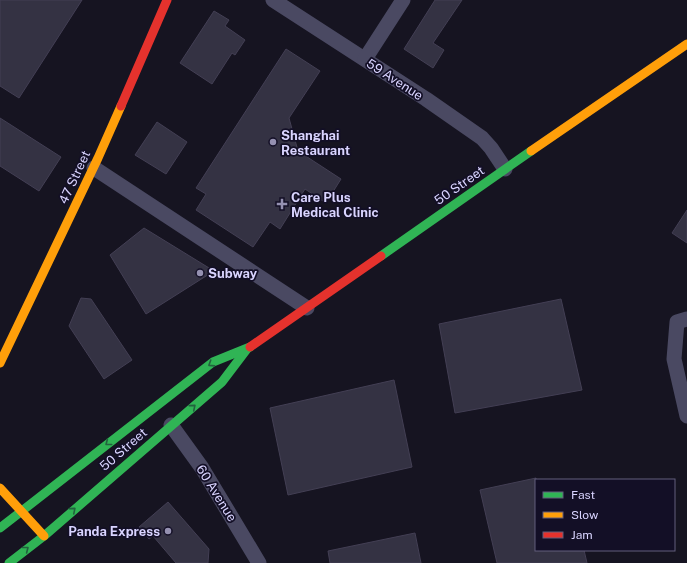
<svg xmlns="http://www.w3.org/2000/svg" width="687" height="563" viewBox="0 0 687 563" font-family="'Public Sans',sans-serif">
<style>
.building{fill:#343243;stroke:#433f54}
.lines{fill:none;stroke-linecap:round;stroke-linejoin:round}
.street{stroke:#4a4962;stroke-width:15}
.fast{stroke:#30b455;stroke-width:9}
.slow{stroke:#ff9f0a;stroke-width:9}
.jam{stroke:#e5322d;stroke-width:9}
.oneway{stroke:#22623e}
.poi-dot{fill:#9591b1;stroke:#130f26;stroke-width:1.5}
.labels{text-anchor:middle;stroke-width:3.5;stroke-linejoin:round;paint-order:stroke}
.street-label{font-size:13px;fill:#d9d4ff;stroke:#130f26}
.poi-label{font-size:13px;font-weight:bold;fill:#d9d4ff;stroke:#130f26;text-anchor:start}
</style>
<rect width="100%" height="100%" fill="#161421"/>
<g class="building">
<polygon points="0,0 82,0 19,98 0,86"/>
<polygon points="435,0 462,0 433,43 444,50 433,68 404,49"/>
<polygon points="214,11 229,20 225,26 245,40 235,55 232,53 212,84 180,63"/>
<polygon points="286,49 320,71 289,118 298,151 341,179 326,203 305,189 280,229 270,222 253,247 196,210 206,194 196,188"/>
<polygon points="0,118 61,157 39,191 0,166"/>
<polygon points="157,122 187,142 166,174 135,155"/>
<polygon points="687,210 687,243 672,233"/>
<polygon points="144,228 214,271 146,314 110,255"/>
<polygon points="81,298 91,299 132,360 104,379 69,326"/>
<polygon points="561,299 582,390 455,413 439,324"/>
<polygon points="394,380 412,467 288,495 270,408"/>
<polygon points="536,478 536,550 584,550 587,563 497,563 480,490"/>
<polygon points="168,502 209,549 208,563 176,563 153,536 149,539 139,527"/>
<polygon points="415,533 421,563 330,563 328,551"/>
</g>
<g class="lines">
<g class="street">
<polyline points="273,0 426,99 482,138 491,148 505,169"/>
<polyline points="365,59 403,0"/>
<polyline points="94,168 307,308"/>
<polyline points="687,319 677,322 674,359 687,416"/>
<polyline points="171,425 202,468 259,563"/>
</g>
<g class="fast">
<polyline points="381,256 531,151"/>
<polyline points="0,528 213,362 250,347"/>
<polyline points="9,563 44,536 222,382 247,349"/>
</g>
<g class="slow">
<polyline points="531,151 687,44"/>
<polyline points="0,363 98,158 121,106"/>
<polyline points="0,488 44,536"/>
</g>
<g class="jam">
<polyline points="121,106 167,0"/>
<polyline points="250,347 381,256"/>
</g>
</g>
<defs><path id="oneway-chevron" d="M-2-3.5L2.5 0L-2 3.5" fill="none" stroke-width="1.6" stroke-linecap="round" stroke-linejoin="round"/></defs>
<g class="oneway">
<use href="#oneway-chevron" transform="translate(211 364) rotate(147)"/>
<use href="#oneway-chevron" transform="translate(193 407) rotate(-40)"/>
<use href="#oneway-chevron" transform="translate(108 443) rotate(142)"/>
<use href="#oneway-chevron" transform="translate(73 510) rotate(-41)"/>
<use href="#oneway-chevron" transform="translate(26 549) rotate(-38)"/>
</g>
<g class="poi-dot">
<circle cx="273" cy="142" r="4"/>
<path d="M280 198h4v4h4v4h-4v4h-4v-4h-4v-4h4z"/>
<circle cx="200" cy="273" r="4"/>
<circle cx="168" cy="531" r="4"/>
</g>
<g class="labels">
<g class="street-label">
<text transform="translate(395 79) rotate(33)" y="5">59 Avenue</text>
<text transform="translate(74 177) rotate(-65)" y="5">47 Street</text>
<text transform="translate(459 185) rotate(-35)" y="5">50 Street</text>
<text transform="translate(123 449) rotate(-41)" y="5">50 Street</text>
<text transform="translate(217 493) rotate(58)" y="5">60 Avenue</text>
</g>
<g class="poi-label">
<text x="281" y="140">Shanghai<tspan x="281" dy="15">Restaurant</tspan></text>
<text x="291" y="202">Care Plus<tspan x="291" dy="15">Medical Clinic</tspan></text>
<text x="208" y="278">Subway</text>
<text x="160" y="536" text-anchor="end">Panda Express</text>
</g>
</g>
<rect x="535" y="479" width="140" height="72" fill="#130f26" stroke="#625e7d"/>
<rect x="543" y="492" width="20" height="6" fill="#30b455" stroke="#625e7d"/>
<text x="571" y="499" font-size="12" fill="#d9d4ff">Fast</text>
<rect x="543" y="512" width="20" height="6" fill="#ff9f0a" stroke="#625e7d"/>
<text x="571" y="519" font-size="12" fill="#d9d4ff">Slow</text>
<rect x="543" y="532" width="20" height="6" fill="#e5322d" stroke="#625e7d"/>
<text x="571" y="539" font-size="12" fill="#d9d4ff">Jam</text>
</svg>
